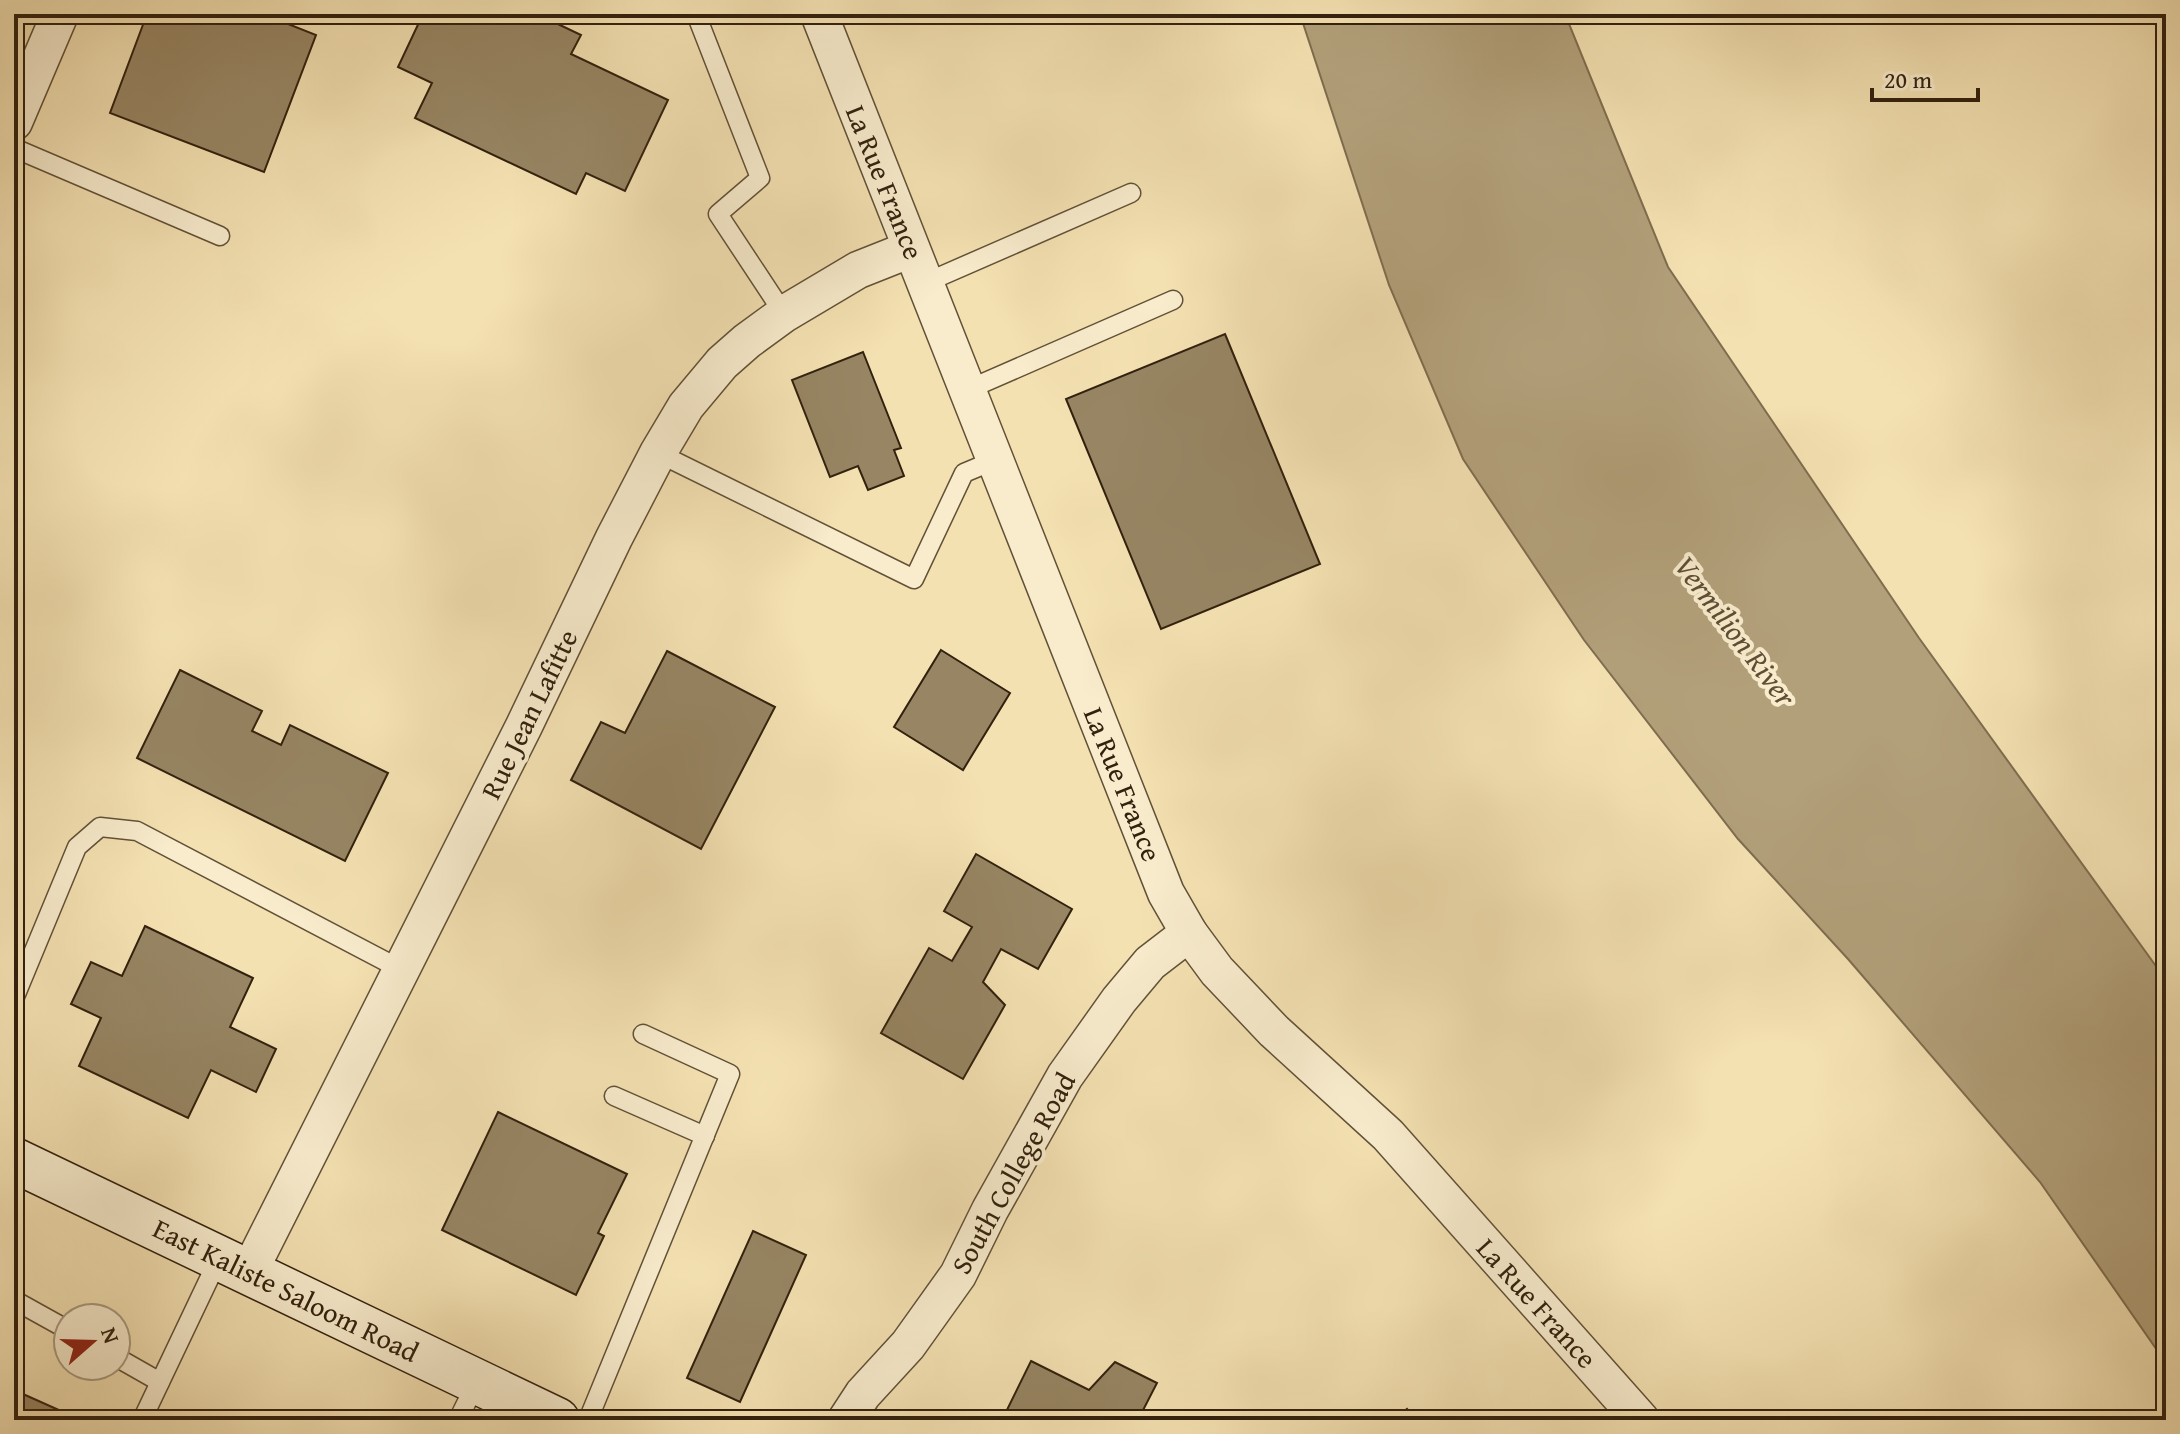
<svg xmlns="http://www.w3.org/2000/svg" width="2180" height="1434" viewBox="0 0 2180 1434" font-family="'Gentium Book Plus',serif">
<style>
.water{fill:#b2a07a;stroke:#7f6d4f;stroke-width:2}
.building{fill:#978563;stroke:#32210e;stroke-width:2}
.lines{fill:none;stroke-linecap:round;stroke-linejoin:round}
.lane-casing{stroke:#625137;stroke-width:21}
.street-casing{stroke:#625137;stroke-width:39}
.secondary-casing{stroke:#32210e;stroke-width:47}
.lane{stroke:#f8eccd;stroke-width:18}
.street{stroke:#f8eccd;stroke-width:36}
.secondary{stroke:#f8eccd;stroke-width:44}
.labels{text-anchor:middle;stroke-width:8;stroke-linejoin:round;paint-order:stroke}
.street-label{font-size:28px;fill:#32210e;stroke:#f8eccd}
.water-label{font-size:30px;font-style:italic;fill:#5f4d34;stroke:#f8eccd}
</style>
<rect width="100%" height="100%" fill="#f4e1b2"/>
<filter id="stains"><feTurbulence type="fractalNoise" baseFrequency=".0025" numOctaves="4"/><feColorMatrix values="0 0 0 0 .2 0 0 0 0 .09 0 0 0 0 .02 0 0 0 .5 -.17"/></filter>
<radialGradient id="worn" r=".72"><stop offset=".6" stop-color="#630" stop-opacity="0"/><stop offset="1" stop-color="#630" stop-opacity=".3"/></radialGradient>
<polygon class="water" points="1300,14 1565,14 1668,267 1919,638 2166,980 2166,1363 2040,1182 1848,959 1738,839 1584,640 1463,459 1389,285"/>
<g class="building">
<polygon points="147,14 263,14 316,35 264,172 110,113"/>
<polygon points="423,14 537,14 581,35 571,54 668,100 625,191 586,173 576,194 415,118 432,83 398,67"/>
<polygon points="1225,334 1320,564 1161,629 1066,399"/>
<polygon points="863,352 901,448 894,450 904,476 868,490 858,466 830,477 792,380"/>
<polygon points="941,650 1010,693 963,770 894,727"/>
<polygon points="667,651 775,707 701,849 571,780 601,722 625,733"/>
<polygon points="180,670 262,711 252,731 281,745 290,725 388,773 345,861 137,758"/>
<polygon points="976,854 1072,909 1038,969 1001,949 983,982 1005,1005 963,1079 881,1033 929,948 952,961 972,927 944,911"/>
<polygon points="145,926 253,978 230,1027 276,1049 256,1092 211,1070 188,1118 79,1066 101,1018 71,1004 91,962 122,976"/>
<polygon points="498,1112 627,1174 598,1233 604,1236 576,1295 442,1230"/>
<polygon points="753,1231 806,1255 740,1402 687,1378"/>
<polygon points="1031,1361 1089,1390 1115,1362 1157,1383 1140,1416 1149,1420 1002,1420"/>
<polygon points="14,1390 70,1415 67,1420 14,1420"/>
<polygon points="1407,1409 1416,1420 1393,1420"/>
</g>
<g class="lines">
<g class="lane-casing">
<g id="lane">
<polyline points="696,14 760,178 718,214 784,314"/>
<polyline points="14,148 220,236"/>
<polyline points="925,283 1131,193"/>
<polyline points="967,390 1173,300"/>
<polyline points="658,453 914,579 964,473 995,460"/>
<polyline points="14,999 77,847 100,827 137,831 402,970"/>
<polyline points="614,1096 705,1136"/>
<polyline points="14,1300 68,1330"/>
<polyline points="116,1357 160,1382"/>
<polyline points="142,1420 219,1258"/>
<polyline points="458,1420 477,1381"/>
<polyline points="588,1420 730,1074 643,1034"/>
</g>
</g>
<g class="street-casing">
<g id="street">
<polyline points="819,14 1166,893 1189,933 1217,971 1274,1031 1388,1135 1641,1420"/>
<polyline points="14,122 60,14"/>
<polyline points="249,1272 524,726 614,538 658,453 686,406 722,363 747,341 784,314 858,270 911,249"/>
<polyline points="846,1420 863,1394 908,1345 958,1275 990,1210 1065,1076 1119,1000 1150,963 1189,933"/>
</g>
</g>
<g class="secondary-casing">
<polyline id="secondary" points="14,1160 557,1420"/>
</g>
<use href="#lane" class="lane"/>
<use href="#street" class="street"/>
<use href="#secondary" class="secondary"/>
</g>
<g class="labels">
<g class="street-label">
<text transform="translate(885 182) rotate(68)" y="10">La Rue France</text>
<text transform="translate(529 714) rotate(-64)" y="10">Rue Jean Lafitte</text>
<text transform="translate(1123 784) rotate(68)" y="10">La Rue France</text>
<text transform="translate(1013 1173) rotate(-61)" y="10">South College Road</text>
<text transform="translate(286 1290) rotate(26)" y="10">East Kaliste Saloom Road</text>
<text transform="translate(1537 1303) rotate(48)" y="10">La Rue France</text>
</g>
<g class="water-label">
<text transform="translate(1735 631) rotate(53)" y="10">Vermilion River</text>
</g>
</g>
<rect width="2180" height="1434" fill="none" stroke="#f4e1b2" stroke-width="48"/>
<rect x="16" y="16" width="2148" height="1402" fill="none" stroke="#32210e" stroke-width="4"/>
<rect x="24" y="24" width="2132" height="1386" fill="none" stroke="#32210e" stroke-width="2"/>
<g transform="translate(92 1342) rotate(70)"><circle r="38" fill="#f8eccd" stroke="#a99b81" stroke-width="2"/>
<path d="M0-6L14 30L0 20L-14 30Z" fill="#8f2418"/>
<text y="-12" font-size="22" font-weight="bold" text-anchor="middle" fill="#32210e">N</text>
</g>
<path d="M1872 88v12h106v-12" fill="none" stroke="#32210e" stroke-width="4"/>
<text x="1884" y="88" font-size="24" fill="#32210e" stroke="#f8eccd" stroke-width="6" paint-order="stroke">20 m</text>
<rect width="100%" height="100%" filter="url(#stains)"/>
<rect width="100%" height="100%" fill="url(#worn)"/>
</svg>
